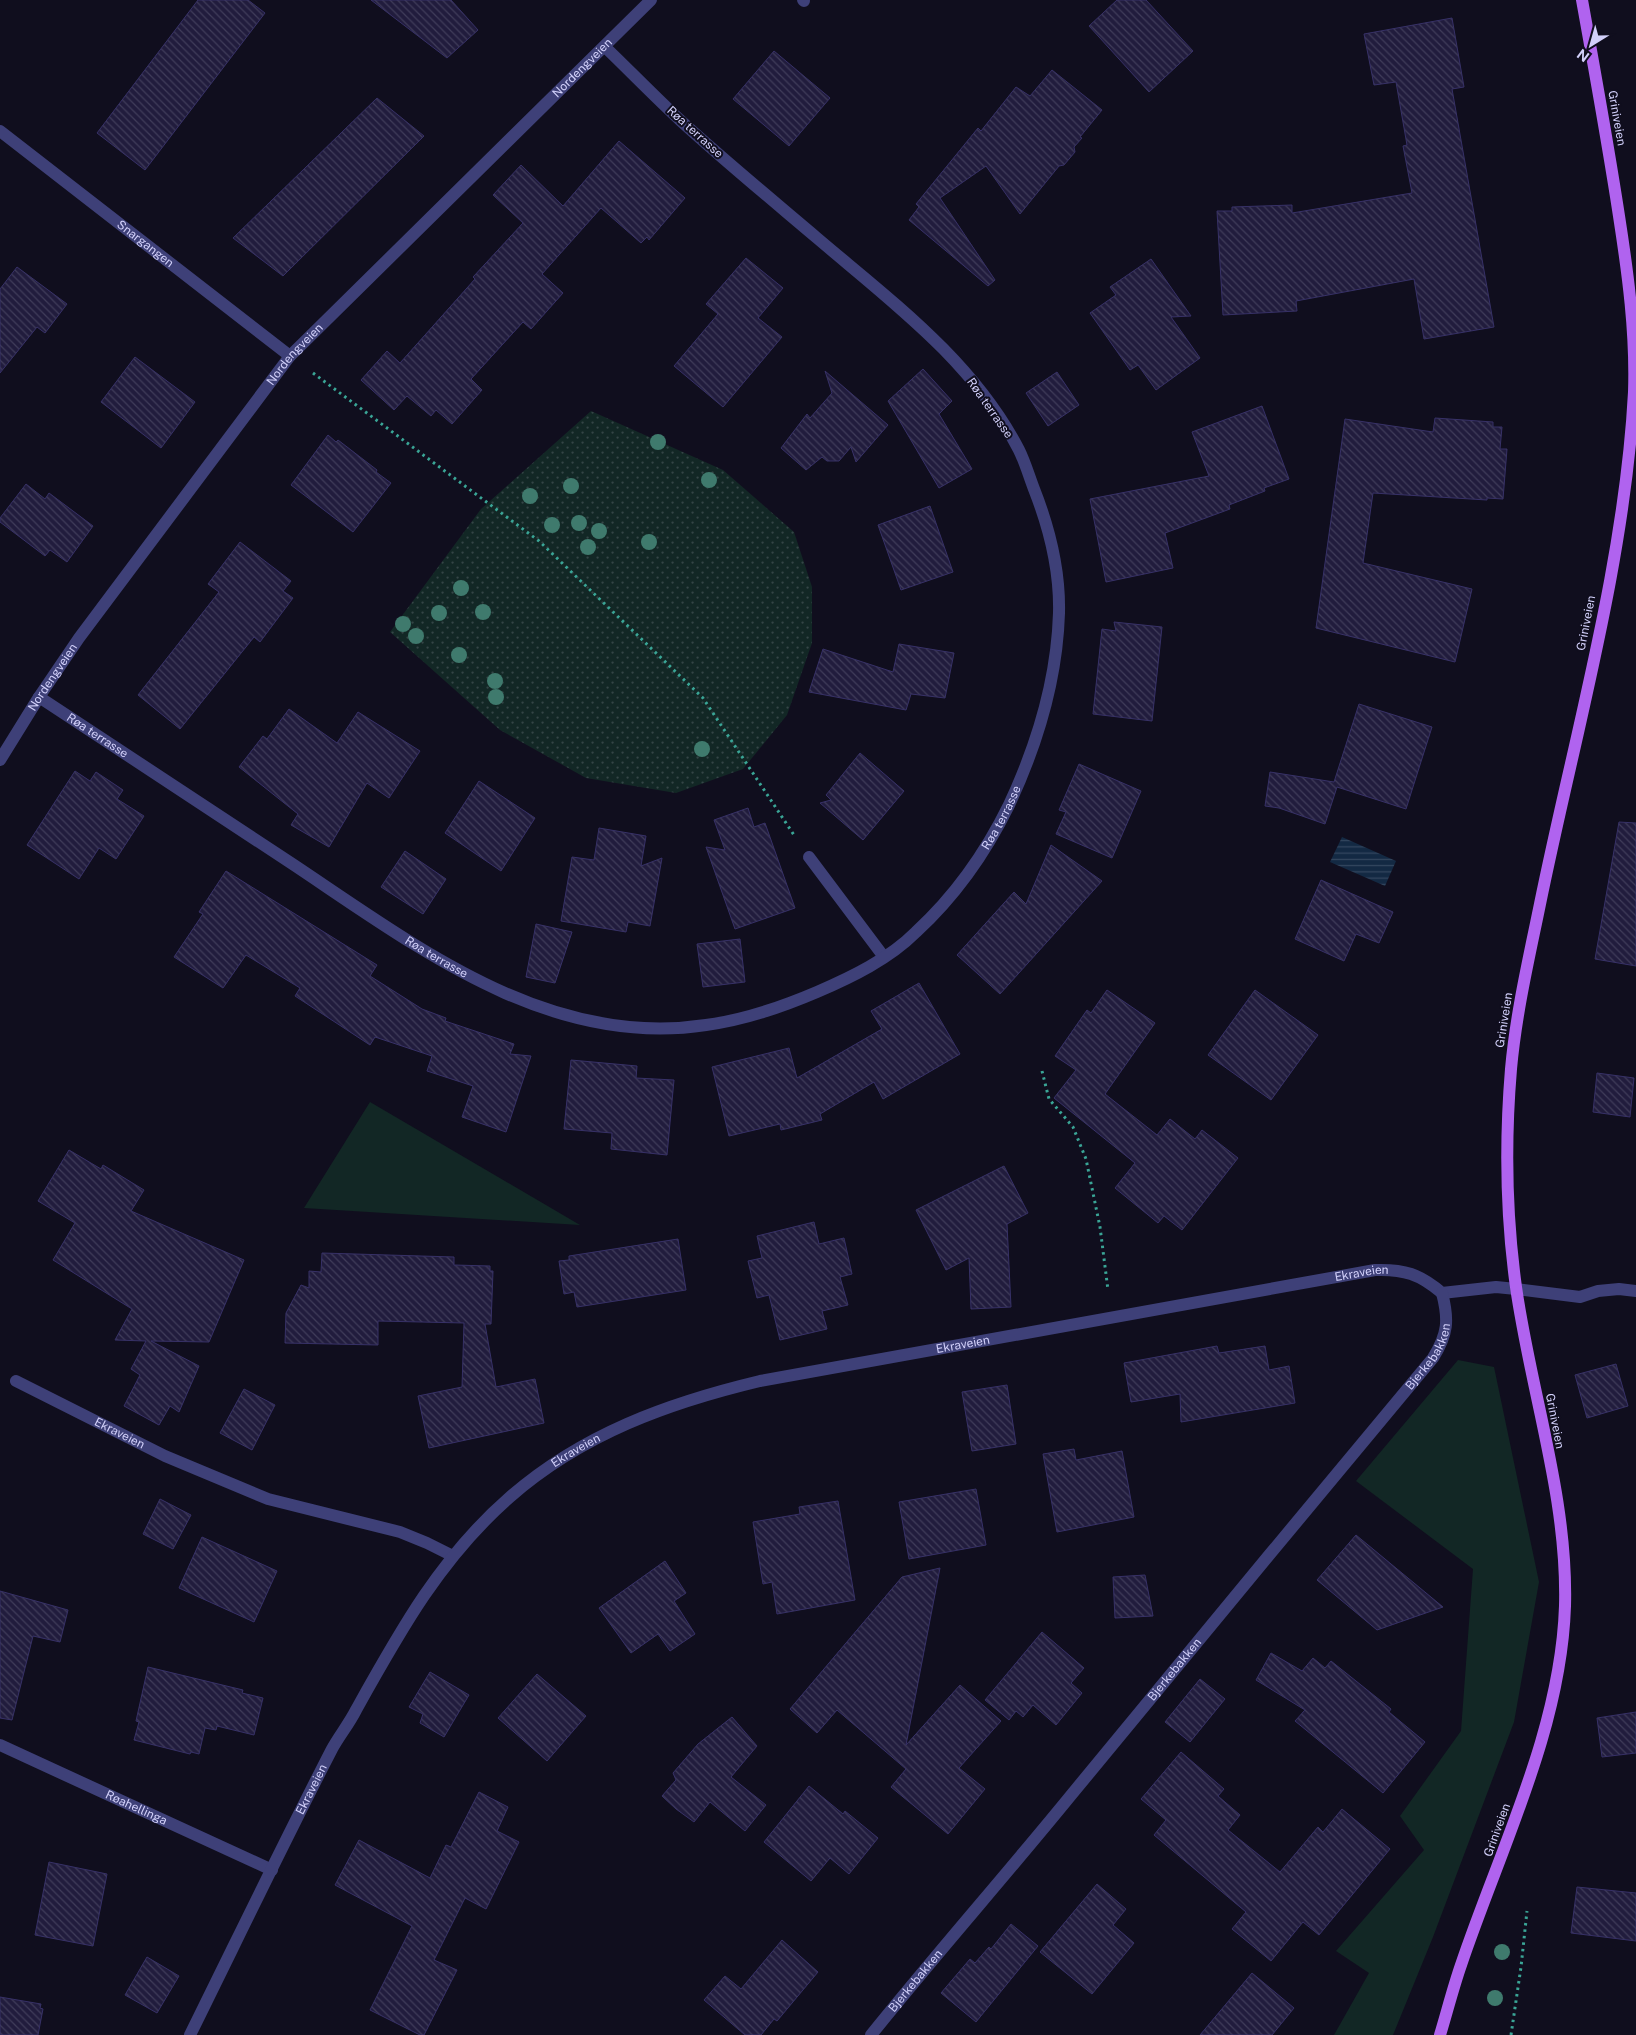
<svg xmlns="http://www.w3.org/2000/svg" width="1636" height="2035" viewBox="0 0 1636 2035" font-family="'Public Sans',sans-serif">
<style>
.grass{fill:#122725}
.park{fill:url(#park-dots)}
.water{fill:url(#water-rules)}
.building{fill:url(#building-back-hatch);stroke:#373167}
.lines{fill:none;stroke-linecap:round;stroke-linejoin:round}
.path{stroke:#3aa596;stroke-width:3;stroke-dasharray:2.5 4;stroke-linecap:butt}
.lane{stroke:#3e4078;stroke-width:12}
.street{stroke:#3e4078;stroke-width:12}
.primary{stroke:#b063ef;stroke-width:12}
.tree{fill:#3f7a6d}
.labels{text-anchor:middle;stroke-width:4;stroke-linejoin:round;paint-order:stroke}
.street-label{font-size:12px;fill:#d2d0fa;stroke:#100e1e}
</style>
<defs>
<pattern id="park-dots" width="8" height="8" patternUnits="userSpaceOnUse" patternTransform="scale(1.25)"><rect width="8" height="8" fill="#122725"/><path d="M2 2h.1M6 6h.1" fill="none" stroke="#344546" stroke-width="1.8" stroke-linecap="round"/></pattern>
<pattern id="water-rules" width="6" height="5" patternUnits="userSpaceOnUse" patternTransform="scale(1.25)"><rect width="6" height="5" fill="#132943"/><path d="M0 2.5h6" fill="none" stroke="#34475f"/></pattern>
<pattern id="building-back-hatch" width="6" height="6" patternUnits="userSpaceOnUse" patternTransform="scale(1.25)"><rect width="6" height="6" fill="#211c3d"/><path d="M-1 5l2 2M0 0l6 6M5-1l2 2" fill="none" stroke="#403c5a"/></pattern>
</defs>
<rect width="100%" height="100%" fill="#100e1e"/>
<g class="grass">
<polygon points="370,1102 580,1225 304,1208"/>
<polygon points="1458,1360 1494,1367 1539,1582 1514,1722 1433,1937 1393,2035 1334,2035 1369,1973 1336,1951 1424,1850 1400,1816 1461,1731 1473,1569 1356,1481"/>
</g>
<polygon class="park" points="591,411 723,470 794,532 812,587 812,643 787,715 743,769 676,793 586,778 500,730 390,632 481,509"/>
<polygon class="water" points="1342,837 1396,861 1385,886 1330,862"/>
<g class="building">
<polygon points="198,0 248,0 265,13 145,170 97,133"/>
<polygon points="371,0 451,0 478,30 447,58"/>
<polygon points="1117,0 1146,0 1193,51 1149,92 1089,26"/>
<polygon points="1452,18 1464,87 1452,89 1494,327 1424,339 1414,279 1296,301 1297,311 1223,315 1217,211 1232,211 1232,207 1292,205 1292,213 1412,193 1403,146 1407,145 1396,82 1374,85 1364,34"/>
<polygon points="774,51 830,98 789,146 733,99"/>
<polygon points="1052,70 1102,110 1080,137 1082,138 1074,147 1075,152 1064,165 1059,166 1020,214 986,166 940,198 995,280 988,286 909,220 919,207 916,204 978,128 981,131 1016,87 1030,96"/>
<polygon points="377,98 424,136 283,276 233,238"/>
<polygon points="619,141 685,198 649,240 647,237 641,243 601,208 542,274 563,293 531,329 523,322 471,379 482,390 452,424 436,410 431,416 407,396 394,410 361,380 387,351 400,363 475,279 473,277 523,223 493,195 521,165 563,206"/>
<polygon points="746,258 783,288 758,318 782,337 723,407 674,366 718,314 706,304"/>
<polygon points="1151,259 1191,316 1171,317 1200,358 1156,390 1138,365 1130,370 1090,313 1116,295 1110,287"/>
<polygon points="17,267 67,304 45,333 37,327 0,373 0,289"/>
<polygon points="135,357 195,402 161,448 101,402"/>
<polygon points="923,369 952,401 939,414 972,469 939,488 888,401"/>
<polygon points="825,371 888,425 856,462 851,447 839,461 827,461 822,457 806,470 781,448 807,414 810,418 832,393"/>
<polygon points="1057,372 1079,405 1048,426 1026,393"/>
<polygon points="1262,406 1289,479 1264,488 1265,491 1229,505 1230,509 1165,533 1173,568 1106,582 1090,499 1209,476 1192,432"/>
<polygon points="1435,418 1493,422 1493,427 1502,427 1500,449 1507,449 1503,499 1487,498 1487,500 1373,493 1363,563 1472,589 1455,662 1316,628 1345,419 1433,432"/>
<polygon points="328,435 336,442 338,440 377,470 376,472 391,483 353,532 291,485"/>
<polygon points="26,484 45,499 49,493 93,526 67,562 50,550 45,556 0,522 0,518"/>
<polygon points="930,506 953,572 901,590 878,525"/>
<polygon points="240,542 291,581 283,591 293,598 260,642 254,637 180,729 138,695 219,592 208,584"/>
<polygon points="1114,622 1162,627 1152,721 1093,714 1102,629 1116,631"/>
<polygon points="899,644 954,653 945,698 911,694 906,710 809,692 823,649 893,672"/>
<polygon points="1359,704 1432,727 1406,809 1337,787 1325,824 1279,808 1265,806 1270,772 1334,782"/>
<polygon points="289,709 337,743 358,712 420,751 389,798 367,783 329,847 291,825 298,814 239,767 263,736 267,739"/>
<polygon points="860,753 904,791 863,840 820,803 831,800 826,795"/>
<polygon points="1079,764 1141,791 1112,858 1056,834 1066,812 1059,810"/>
<polygon points="75,771 90,781 96,772 123,790 117,799 144,816 116,859 99,848 79,879 27,845"/>
<polygon points="479,781 535,818 501,871 445,833"/>
<polygon points="748,808 754,827 765,823 795,908 735,929 706,847 725,850 714,820"/>
<polygon points="1619,822 1636,823 1636,966 1595,959"/>
<polygon points="599,828 646,836 641,866 662,858 650,926 628,922 626,932 561,921 572,857 594,860"/>
<polygon points="1051,845 1102,881 1000,994 957,955 1014,892 1026,904"/>
<polygon points="405,851 446,879 423,914 381,887"/>
<polygon points="226,871 377,965 370,976 422,1009 446,1018 445,1021 514,1044 510,1054 531,1056 506,1132 462,1117 473,1086 427,1071 432,1056 375,1037 370,1045 295,996 300,988 246,955 223,988 174,957 203,914 199,912"/>
<polygon points="1321,880 1393,912 1379,943 1356,934 1344,961 1295,939"/>
<polygon points="536,924 572,932 555,983 526,977"/>
<polygon points="740,939 745,982 703,987 697,944"/>
<polygon points="919,983 960,1054 883,1099 874,1082 820,1114 822,1120 781,1130 780,1124 729,1136 712,1067 789,1048 797,1078 882,1029 871,1011"/>
<polygon points="1107,990 1155,1023 1105,1094 1157,1135 1170,1119 1195,1139 1202,1130 1238,1158 1182,1230 1164,1216 1158,1223 1115,1188 1135,1163 1054,1098 1076,1070 1055,1056 1087,1010 1091,1013"/>
<polygon points="1255,990 1318,1035 1271,1100 1208,1055"/>
<polygon points="571,1060 637,1066 636,1078 674,1080 667,1155 611,1149 612,1133 564,1129"/>
<polygon points="1597,1073 1634,1078 1630,1117 1593,1112"/>
<polygon points="69,1150 101,1169 103,1165 144,1190 131,1211 244,1260 209,1342 151,1341 199,1366 179,1412 170,1406 159,1425 124,1406 140,1375 131,1369 146,1341 115,1340 132,1309 53,1260 75,1223 38,1201"/>
<polygon points="1004,1166 1028,1213 1007,1224 1011,1307 971,1309 969,1258 946,1270 916,1210"/>
<polygon points="814,1222 819,1244 844,1238 852,1274 840,1277 848,1305 822,1311 827,1329 780,1340 769,1295 757,1298 748,1261 762,1258 757,1236"/>
<polygon points="678,1239 686,1290 577,1307 574,1292 564,1294 559,1261 569,1260 569,1256"/>
<polygon points="322,1253 454,1257 454,1265 490,1266 490,1271 493,1271 491,1324 485,1324 496,1387 535,1379 544,1423 429,1448 418,1396 462,1387 464,1323 378,1321 378,1345 285,1343 286,1313 301,1285 309,1288 309,1271 321,1272"/>
<polygon points="1217,1346 1219,1353 1265,1346 1269,1370 1289,1366 1295,1403 1181,1422 1180,1394 1131,1402 1124,1363"/>
<polygon points="1616,1364 1628,1406 1587,1418 1575,1375"/>
<polygon points="1007,1385 1016,1444 972,1451 962,1392"/>
<polygon points="244,1389 275,1405 252,1450 220,1433"/>
<polygon points="1074,1449 1076,1460 1122,1451 1134,1517 1057,1532 1043,1454"/>
<polygon points="976,1489 986,1545 909,1559 899,1502"/>
<polygon points="160,1499 191,1515 173,1549 143,1534"/>
<polygon points="838,1501 855,1600 777,1614 772,1582 763,1584 753,1522 800,1514 799,1507"/>
<polygon points="1356,1535 1443,1607 1377,1630 1317,1580"/>
<polygon points="202,1537 277,1571 254,1622 179,1588"/>
<polygon points="665,1561 686,1593 674,1601 695,1634 670,1651 658,1634 631,1653 599,1608"/>
<polygon points="940,1568 906,1745 960,1685 1001,1721 959,1768 985,1789 948,1834 891,1787 906,1769 837,1710 817,1733 790,1709 902,1577"/>
<polygon points="1145,1575 1153,1616 1115,1618 1113,1577"/>
<polygon points="0,1591 68,1610 60,1642 33,1636 12,1720 0,1718"/>
<polygon points="1042,1632 1084,1668 1071,1683 1082,1693 1056,1725 1033,1705 1023,1717 1016,1711 1009,1720 985,1700"/>
<polygon points="1271,1653 1302,1671 1313,1658 1325,1668 1331,1661 1391,1709 1389,1712 1425,1742 1383,1793 1295,1721 1305,1710 1256,1680"/>
<polygon points="148,1667 243,1690 242,1693 263,1698 254,1735 217,1726 216,1730 205,1728 199,1754 191,1752 190,1754 134,1740 139,1722 136,1721"/>
<polygon points="430,1672 469,1695 444,1737 420,1723 423,1714 409,1707"/>
<polygon points="537,1674 586,1716 547,1761 498,1718"/>
<polygon points="1200,1679 1225,1699 1190,1742 1165,1722"/>
<polygon points="1636,1712 1636,1753 1602,1757 1597,1718"/>
<polygon points="732,1717 757,1746 731,1777 766,1805 745,1831 710,1802 694,1822 676,1809 662,1796 676,1780 673,1773 698,1744"/>
<polygon points="1181,1752 1224,1789 1218,1796 1240,1815 1228,1830 1280,1872 1318,1827 1323,1832 1342,1809 1390,1849 1319,1935 1303,1922 1271,1961 1232,1929 1246,1912 1154,1835 1166,1820 1141,1799"/>
<polygon points="809,1786 843,1814 845,1811 878,1838 849,1874 830,1858 811,1881 764,1842"/>
<polygon points="479,1792 508,1807 497,1831 519,1842 486,1909 465,1898 434,1960 457,1970 424,2035 420,2035 370,2010 412,1926 335,1885 359,1840 430,1878 446,1845 451,1847"/>
<polygon points="49,1862 107,1874 93,1946 35,1935"/>
<polygon points="1097,1884 1126,1909 1113,1925 1134,1943 1092,1994 1040,1952"/>
<polygon points="1577,1887 1636,1893 1636,1941 1571,1933"/>
<polygon points="1011,1924 1038,1946 976,2022 941,1993 970,1959 975,1963 989,1947 991,1949"/>
<polygon points="782,1940 818,1972 777,2021 774,2019 761,2035 745,2035 704,2000 725,1976 741,1989"/>
<polygon points="147,1957 179,1976 157,2013 125,1995"/>
<polygon points="1252,1973 1294,2008 1272,2035 1200,2035"/>
<polygon points="0,1997 41,2004 40,2008 43,2009 38,2035 0,2035"/>
</g>
<g class="lines">
<g class="path">
<polyline points="313,373 539,541 703,698 794,835"/>
<polyline points="1042,1071 1049,1099 1073,1127 1086,1159 1100,1227 1108,1290"/>
<polyline points="1511,2035 1521,1967 1527,1911"/>
</g>
<g class="lane">
<polyline points="803,0 804,1"/>
<polyline points="809,857 884,957"/>
<polyline points="1516,1289 1580,1297 1598,1291 1619,1289 1636,1291"/>
</g>
<g class="street">
<path id="s1" d="M0,131L290,356"/>
<path id="s2" d="M39,697C124,753 209,809 294,865C417,947 549,1049 706,1025C744,1020 782,1007 817,992C852,977 889,959 916,932C954,897 986,852 1009,805C1037,745 1057,680 1059,613C1060,571 1049,527 1034,489C1029,476 1025,462 1019,450C973,361 891,301 817,238C771,199 725,161 681,121C655,97 630,71 605,47"/>
<path id="s3" d="M0,760L39,697L79,638L290,356L651,0"/>
<path id="s4" d="M16,1381L165,1456L268,1499L400,1532L427,1543L453,1556"/>
<path id="s5" d="M0,1745L272,1870"/>
<path id="s6" d="M190,2035C237,1940 283,1844 332,1749C339,1736 349,1724 356,1710C400,1631 441,1557 510,1497C582,1434 668,1403 760,1381L1375,1270C1404,1269 1420,1274 1442,1293L1496,1287L1516,1289"/>
<path id="s7" d="M871,2035C937,1953 1006,1875 1072,1794C1192,1648 1312,1503 1433,1358C1448,1334 1449,1320 1442,1293"/>
</g>
<path class="primary" d="M1440,2035C1447,2012 1453,1988 1461,1965C1500,1849 1561,1730 1565,1606C1568,1498 1531,1393 1516,1287C1506,1215 1505,1141 1511,1069C1516,1013 1529,958 1540,904C1574,737 1625,563 1634,392C1636,333 1628,274 1619,216C1608,144 1595,72 1582,0"/>
</g>
<g class="tree">
<circle cx="658" cy="442" r="8"/>
<circle cx="709" cy="480" r="8"/>
<circle cx="571" cy="486" r="8"/>
<circle cx="530" cy="496" r="8"/>
<circle cx="579" cy="523" r="8"/>
<circle cx="552" cy="525" r="8"/>
<circle cx="599" cy="531" r="8"/>
<circle cx="649" cy="542" r="8"/>
<circle cx="588" cy="547" r="8"/>
<circle cx="461" cy="588" r="8"/>
<circle cx="483" cy="612" r="8"/>
<circle cx="439" cy="613" r="8"/>
<circle cx="403" cy="624" r="8"/>
<circle cx="416" cy="636" r="8"/>
<circle cx="459" cy="655" r="8"/>
<circle cx="495" cy="681" r="8"/>
<circle cx="496" cy="697" r="8"/>
<circle cx="702" cy="749" r="8"/>
<circle cx="1502" cy="1952" r="8"/>
<circle cx="1495" cy="1998" r="8"/>
</g>
<g class="labels">
<g class="street-label">
<text dy="4" stroke="none"><textPath href="#s3" startOffset="908">Nordengveien</textPath></text>
<text transform="translate(1617 118) rotate(80)" y="4">Griniveien</text>
<text transform="translate(695 132) rotate(42)" y="4">Røa terrasse</text>
<text dy="4" stroke="none"><textPath href="#s1" startOffset="184">Snargangen</textPath></text>
<text dy="4" stroke="none"><textPath href="#s3" startOffset="502">Nordengveien</textPath></text>
<text transform="translate(990 408) rotate(55)" y="4">Røa terrasse</text>
<text transform="translate(1586 623) rotate(-79)" y="4">Griniveien</text>
<text dy="4" stroke="none"><textPath href="#s3" startOffset="98">Nordengveien</textPath></text>
<text dy="4" stroke="none"><textPath href="#s2" startOffset="70">Røa terrasse</textPath></text>
<text dy="4" stroke="none"><textPath href="#s2" startOffset="1135">Røa terrasse</textPath></text>
<text dy="4" stroke="none"><textPath href="#s2" startOffset="475">Røa terrasse</textPath></text>
<text transform="translate(1504 1020) rotate(-81)" y="4">Griniveien</text>
<text dy="4" stroke="none"><textPath href="#s6" startOffset="1519">Ekraveien</textPath></text>
<text dy="4" stroke="none"><textPath href="#s6" startOffset="1114">Ekraveien</textPath></text>
<text dy="4" stroke="none"><textPath href="#s7" startOffset="879">Bjerkebakken</textPath></text>
<text transform="translate(1555 1421) rotate(79)" y="4">Griniveien</text>
<text dy="4" stroke="none"><textPath href="#s4" startOffset="116">Ekraveien</textPath></text>
<text dy="4" stroke="none"><textPath href="#s6" startOffset="710">Ekraveien</textPath></text>
<text dy="4" stroke="none"><textPath href="#s7" startOffset="475">Bjerkebakken</textPath></text>
<text dy="4" stroke="none"><textPath href="#s6" startOffset="274">Ekraveien</textPath></text>
<text dy="4" stroke="none"><textPath href="#s5" startOffset="150">Røahellinga</textPath></text>
<text transform="translate(1497 1830) rotate(-70)" y="4">Griniveien</text>
<text dy="4" stroke="none"><textPath href="#s7" startOffset="70">Bjerkebakken</textPath></text>
</g>
</g>
<g transform="translate(1591 45) rotate(217)" stroke="#100e1e" stroke-width="4" paint-order="stroke">
<path d="M0-4L9 19L0 12L-9 19Z" fill="#d2d0fa"/>
<text y="-8" font-size="14" font-weight="bold" text-anchor="middle" fill="#d2d0fa">N</text>
</g>
</svg>
